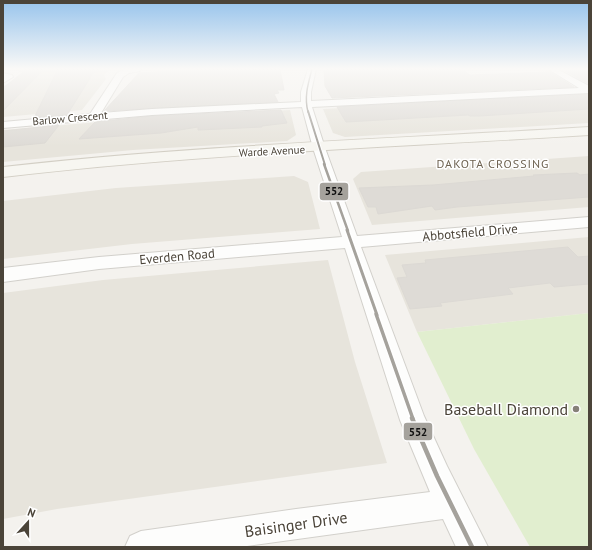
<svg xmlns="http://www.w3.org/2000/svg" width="592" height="550" viewBox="0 0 592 550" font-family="'PT Sans',sans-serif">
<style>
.residential{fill:#e7e4dc}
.green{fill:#e1eecf}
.building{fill:#dedbd6;stroke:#dcd9d4}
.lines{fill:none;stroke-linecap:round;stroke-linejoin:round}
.minor-casing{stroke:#d2d0cb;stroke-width:2}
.secondary-casing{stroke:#d3cfc5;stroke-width:2}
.minor{fill:#fdfdfc;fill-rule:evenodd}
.secondary{fill:#f7f6f1;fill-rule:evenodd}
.bus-1-far5-casing{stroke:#fff;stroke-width:3}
.bus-1-far4-casing{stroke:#fff;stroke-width:4}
.bus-1-far3-casing{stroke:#fff;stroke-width:5}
.bus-1-far2-casing{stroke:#fff;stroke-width:6}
.bus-1-far1-casing{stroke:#fff;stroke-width:6}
.bus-1-casing{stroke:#fff;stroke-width:8}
.bus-1-far5{stroke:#a5a29c;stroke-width:1.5}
.bus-1-far4{stroke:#a5a29c;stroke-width:2}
.bus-1-far3{stroke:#a5a29c;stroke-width:2.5}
.bus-1-far2{stroke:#a5a29c;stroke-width:3}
.bus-1-far1{stroke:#a5a29c;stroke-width:3.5}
.bus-1{stroke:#a5a29c;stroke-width:4.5}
.poi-dot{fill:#868178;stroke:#fff;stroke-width:1.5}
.labels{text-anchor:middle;stroke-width:3;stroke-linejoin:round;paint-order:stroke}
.far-street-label{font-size:11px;fill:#4b4439;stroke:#fff}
.far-neighbourhood-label{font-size:12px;letter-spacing:1px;fill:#6e6250;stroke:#fff}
.street-label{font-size:13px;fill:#4b4439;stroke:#fff}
.near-poi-label{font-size:16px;fill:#4b4439;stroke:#fff;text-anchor:end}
.near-street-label{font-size:16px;fill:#4b4439;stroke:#fff}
.line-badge{stroke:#fff;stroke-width:1.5}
.pale-badge-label{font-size:11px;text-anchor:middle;font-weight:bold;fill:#111}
</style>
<rect width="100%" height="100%" fill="#f4f2ee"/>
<g class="residential">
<polygon points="3,69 112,69 105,73 104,76 106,79 82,110 3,117 3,86 17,81 23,73 18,71 3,71"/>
<polygon points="589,95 589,123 345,137 333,133 323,109"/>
<polygon points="290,110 296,135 287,141 133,150 3,162 3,130 148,118"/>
<polygon points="589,156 589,207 372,225 353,179 361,172"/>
<polygon points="294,176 308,182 320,229 132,244 3,259 3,201 116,188"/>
<polygon points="589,237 589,313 417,332 385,255"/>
<polygon points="328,260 355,362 387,463 57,509 3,519 3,293 103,280"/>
</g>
<polygon class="green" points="589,313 589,547 530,547 474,449 417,332"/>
<g class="building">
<polygon points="27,69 44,69 3,111 3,88"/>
<polygon points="58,69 99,69 91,75 92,75 67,115 34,118"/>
<polygon points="213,69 280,69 284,90 277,90 279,93 274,94 278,102 104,111 139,73"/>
<polygon points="324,69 461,69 470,75 550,72 574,87 332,98 325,86"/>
<polygon points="589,70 589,84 565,71"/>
<polygon points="589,94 589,109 480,116 470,116 468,115 346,122 337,107"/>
<polygon points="281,110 287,123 262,126 262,127 221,129 198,130 198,127 161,133 79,139 95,122 152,116"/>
<polygon points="59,125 45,143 3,147 3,131"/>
<polygon points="577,173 580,175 589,174 589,197 457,207 435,210 432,206 378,214 376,207 368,207 359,188 433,185 534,176 533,175"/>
<polygon points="568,247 578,257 589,256 589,284 554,287 550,283 508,288 513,294 440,303 442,306 410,309 397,278 407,277 402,265 426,263 425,260"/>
</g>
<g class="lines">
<g class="minor-casing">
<g id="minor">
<polygon points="125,69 141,69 140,71 129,73 123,77 101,113 152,109 301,102 301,92 308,69 316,69 311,92 311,101 579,88 548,69 557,69 589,86 589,93 312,107 325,148 357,236 589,217 589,227 361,247 424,416 447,466 488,547 456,547 443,519 240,547 125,547 130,536 141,531 296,509 430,492 400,420 345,248 99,269 3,282 3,268 99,257 342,237 313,148 302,107 152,115 3,128 3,122 90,114 117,73"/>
<polygon points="3,73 12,75 13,77 3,83"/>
</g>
</g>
<g class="secondary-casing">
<path id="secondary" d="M589,127V135C394,147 197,154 3,177V167C197,145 394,139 589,127Z"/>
</g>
<use href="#minor" class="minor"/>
<use href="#secondary" class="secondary"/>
<g class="bus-1-far5-casing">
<path id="bus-1-far5" d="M308,112C304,97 308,84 312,69"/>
</g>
<g class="bus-1-far4-casing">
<polyline id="bus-1-far4" points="308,111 325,165"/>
</g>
<g class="bus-1-far3-casing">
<polyline id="bus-1-far3" points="324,164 348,231"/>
</g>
<g class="bus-1-far2-casing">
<polyline id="bus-1-far2" points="347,230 377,315"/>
</g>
<g class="bus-1-far1-casing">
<polyline id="bus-1-far1" points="376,314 413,419"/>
</g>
<g class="bus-1-casing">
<polyline id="bus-1" points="412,418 437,476 472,547"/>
</g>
<use href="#bus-1-far5" class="bus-1-far5"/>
<use href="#bus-1-far4" class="bus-1-far4"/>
<use href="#bus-1-far3" class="bus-1-far3"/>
<use href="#bus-1-far2" class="bus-1-far2"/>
<use href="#bus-1-far1" class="bus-1-far1"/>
<use href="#bus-1" class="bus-1"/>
</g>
<linearGradient id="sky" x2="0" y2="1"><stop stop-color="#98c4ec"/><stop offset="0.47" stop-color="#faf9f7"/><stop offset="1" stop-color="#faf9f7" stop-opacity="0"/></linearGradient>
<rect width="592" height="146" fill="url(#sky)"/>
<circle class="poi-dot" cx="576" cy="409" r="4"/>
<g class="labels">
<g class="far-street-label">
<text transform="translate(70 118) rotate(-5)" y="4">Barlow Crescent</text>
<text transform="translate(272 151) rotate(-3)" y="4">Warde Avenue</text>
</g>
<g class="far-neighbourhood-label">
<text x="493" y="168">DAKOTA CROSSING</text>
</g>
<g class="street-label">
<text transform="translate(470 232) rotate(-5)" y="5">Abbotsfield Drive</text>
<text transform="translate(177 256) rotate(-5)" y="5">Everden Road</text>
</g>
<g class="near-poi-label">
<text x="568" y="415">Baseball Diamond</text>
</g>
<g class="near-street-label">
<text transform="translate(296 524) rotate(-8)" y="6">Baisinger Drive</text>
</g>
</g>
<g class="line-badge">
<rect x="319" y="182" width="30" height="19" rx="4" fill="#a5a29c"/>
<rect x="403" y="422" width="30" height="19" rx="4" fill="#a5a29c"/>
</g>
<g class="pale-badge-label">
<text x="334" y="195">552</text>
<text x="418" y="436">552</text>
</g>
<rect width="592" height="550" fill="none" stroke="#4b4439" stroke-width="8"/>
<g transform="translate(28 522) rotate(21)" stroke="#ffffff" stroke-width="3" paint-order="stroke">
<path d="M0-3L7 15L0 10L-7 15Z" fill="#4b4439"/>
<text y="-6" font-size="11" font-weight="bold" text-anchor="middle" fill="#4b4439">N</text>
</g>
</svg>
